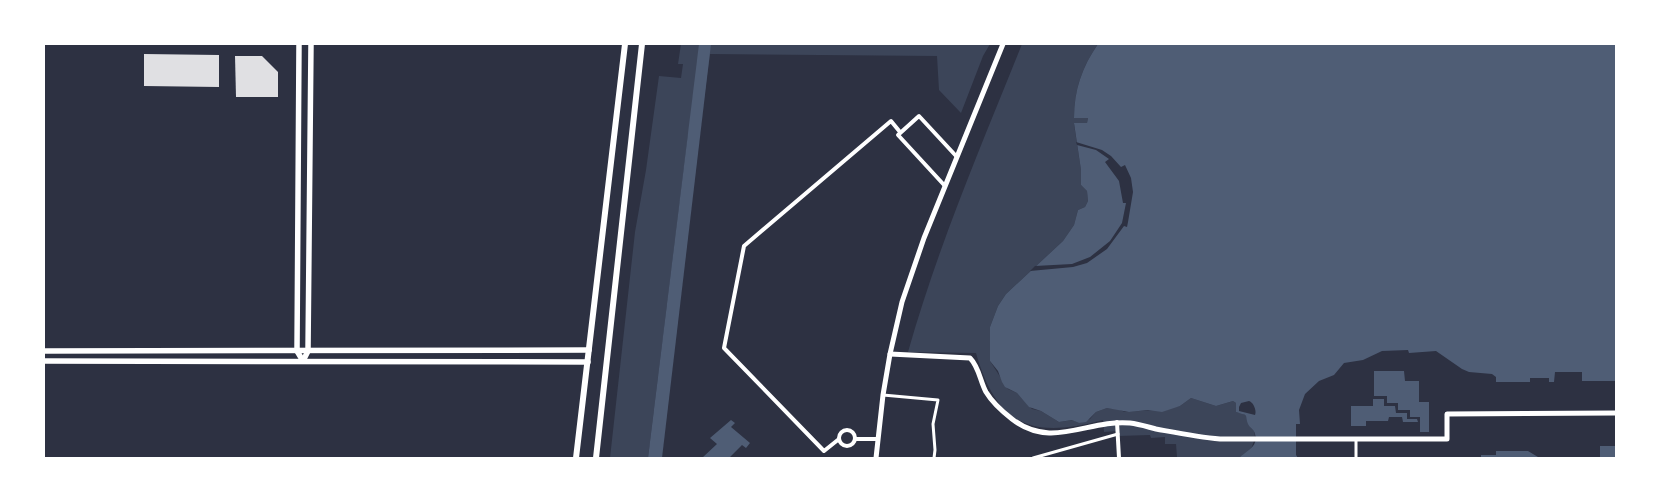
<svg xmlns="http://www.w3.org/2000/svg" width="1660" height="502" viewBox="0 0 1660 502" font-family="Literata,serif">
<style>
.green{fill:#3c4559}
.water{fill:#4f5d75;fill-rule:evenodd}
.pier{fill:#2d3142}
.building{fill:#e0e0e3}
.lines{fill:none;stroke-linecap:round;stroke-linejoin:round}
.pedestrian{stroke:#fff;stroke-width:3}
.minor{stroke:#fff;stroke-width:4}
.tertiary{stroke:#fff;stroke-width:5}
.secondary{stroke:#fff;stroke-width:5.5}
.primary{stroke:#fff;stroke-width:6}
</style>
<rect width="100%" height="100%" fill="#2d3142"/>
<g class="green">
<polygon points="681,44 990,44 983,56 961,113 939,90 937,56 710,54 699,135 688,135 648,458 610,458 635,232 646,170 659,76 681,78 683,64 678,64"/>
<path d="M1022,44H1098C1082,67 1074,90 1074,118H1088L1087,123L1074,124L1081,170V185L1087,191L1088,201L1085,207L1078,210L1074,225L1063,241L1006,294L998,306L990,327V361L1008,389L1017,393L1032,409L1041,411L1059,422L1073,420L1079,423L1090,419L1096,412L1107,408L1117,409L1125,412L1154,410L1180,406L1191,398L1216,406L1233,401L1236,403V412L1246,415L1248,422L1254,431L1255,437L1251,450L1239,458L1177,457L1176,444H1165V437L1151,438L1150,435L1118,436L1117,431L1104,432L1103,420C1033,439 997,427 976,353L908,352C938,246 981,146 1022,44Z"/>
</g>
<g class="water">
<polygon points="699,44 711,44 662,458 648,458"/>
<path d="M1098,44H1616V381H1582V372H1555L1554,382H1549V378H1530V382H1496V377L1492,374L1469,372L1462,369L1436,351L1409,353L1408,350L1382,351L1363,360L1344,363L1334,375L1319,381L1305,394L1299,410L1300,424H1296V455L1298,458H1239C1246,451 1259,447 1255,434C1254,429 1249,427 1248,424C1244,412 1250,417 1236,412V403L1233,401L1216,406L1191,398L1180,406L1162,412L1148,410L1129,412L1107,408L1096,412L1086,422L1079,423L1072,420L1059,422L1041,411L1029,407L1017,393L1005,387L1002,382L998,371L990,361V327L998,306L1006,294L1063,241L1074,225L1078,210L1085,207L1088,201L1087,191L1081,185V170L1074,123H1087L1088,118H1074C1074,90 1082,67 1098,44ZM1249,401C1253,402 1257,410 1255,415L1239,411V407L1241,403Z"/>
<polygon points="1374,371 1404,371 1405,381 1419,381 1419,402 1429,402 1429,432 1420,432 1420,417 1410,417 1410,410 1398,410 1398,403 1387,403 1387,396 1374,396"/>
<polygon points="1373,399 1384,399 1384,406 1395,406 1396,413 1407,413 1407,419 1417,419 1418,422 1403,422 1402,417 1389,417 1388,421 1366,421 1366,426 1351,426 1351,406 1373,406"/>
<polygon points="731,420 735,423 731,427 750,443 746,448 742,445 729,458 702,458 717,444 710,438"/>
<polygon points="1600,446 1616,446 1616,458 1458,458 1481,457 1481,455 1496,455 1496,451 1528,451 1538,457 1600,457"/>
</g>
<polygon class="pier" points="1076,142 1102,150 1111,156 1121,167 1125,165 1131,178 1133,192 1128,222 1127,227 1124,226 1107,249 1087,263 1073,267 1030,271 1035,266 1072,264 1090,257 1110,241 1122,223 1126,203 1123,203 1119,181 1105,162 1109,159 1096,150 1077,145"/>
<g class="building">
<polygon points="144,54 219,55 219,87 144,86"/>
<polygon points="235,56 262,56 278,72 278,97 236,97"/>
</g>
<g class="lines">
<g class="pedestrian">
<polyline points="883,395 938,400 933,424 935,450 934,458"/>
<polyline points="1356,439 1356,458"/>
<polyline points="1033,458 1118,434"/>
</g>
<g class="minor">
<polyline points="945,186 898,135 919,116 957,157"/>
<polyline points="1117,422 1119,458"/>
<circle cx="847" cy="438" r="8"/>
<polyline points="839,439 824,451 724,348 744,246 891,121 900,132"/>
<polyline points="855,439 878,439"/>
</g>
<g class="tertiary">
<path d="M890,354L970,358C979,367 980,381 986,392C992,402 1003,412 1012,419C1052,450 1088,419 1130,423C1139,424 1148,427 1156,429C1178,433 1198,437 1220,439H1447V414L1616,413"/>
<polyline points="876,458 883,395 890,354 902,302 924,238 1003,44"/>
</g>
<g class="secondary">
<polyline points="299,44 297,351 303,361"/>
<polyline points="44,351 589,350"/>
<polyline points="44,361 588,362"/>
<polyline points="303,361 308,351 311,44"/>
</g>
<g class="primary">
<polyline points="576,458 625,44"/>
<polyline points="596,458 642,44"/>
</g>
</g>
<rect width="1660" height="502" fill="none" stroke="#ffffff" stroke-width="90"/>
</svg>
